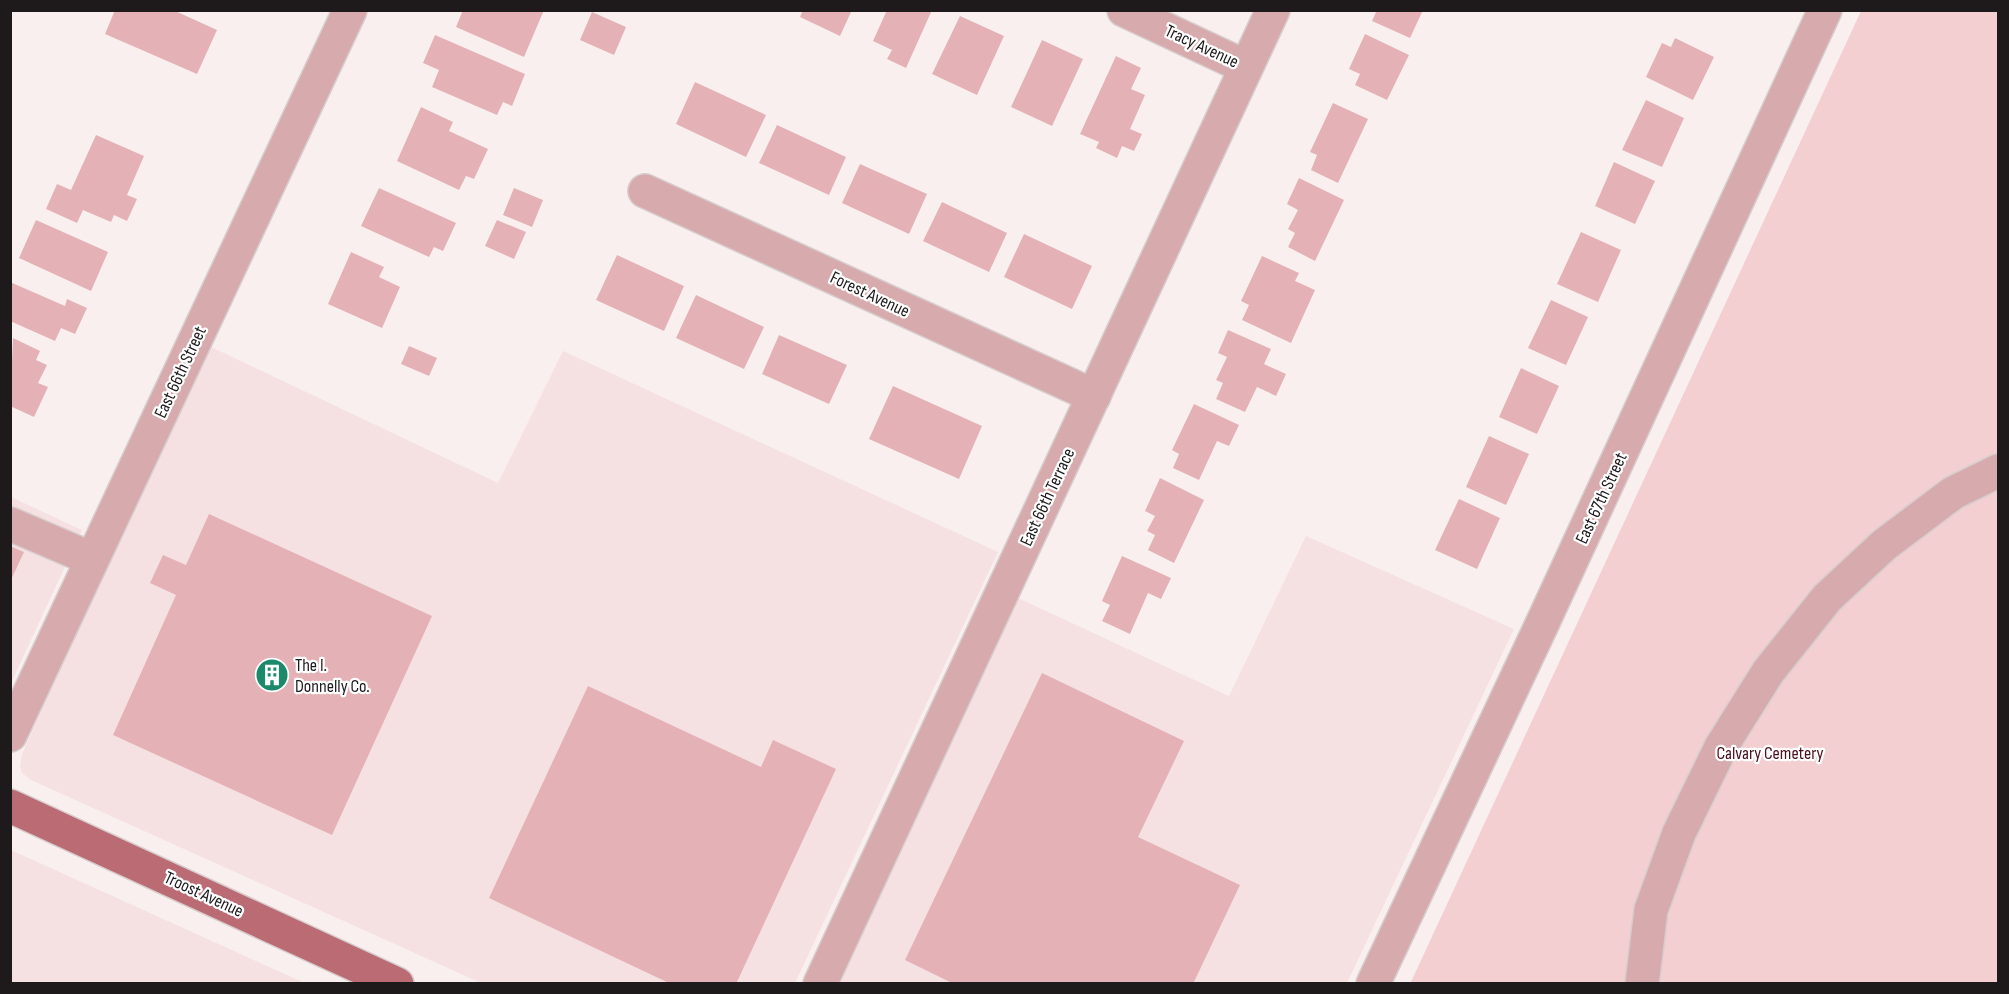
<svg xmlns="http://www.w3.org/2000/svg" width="2009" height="994" viewBox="0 0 2009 994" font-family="'Sofia Sans Condensed',sans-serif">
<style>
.built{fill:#f5e1e2}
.green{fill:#f3cfd2}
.building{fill:#e4b2b6}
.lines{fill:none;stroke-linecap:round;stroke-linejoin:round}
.minor-casing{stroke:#d7cdcd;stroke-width:36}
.major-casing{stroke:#d7cdcd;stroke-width:36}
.minor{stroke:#d7aaad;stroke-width:33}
.major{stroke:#ba6b74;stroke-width:33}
.labels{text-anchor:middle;stroke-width:4.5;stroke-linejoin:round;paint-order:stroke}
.street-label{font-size:18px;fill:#1e1a1b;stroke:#fff}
.poi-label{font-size:18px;fill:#1e1a1b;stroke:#fff;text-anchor:start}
.park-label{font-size:18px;fill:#4b101c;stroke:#fff}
</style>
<rect width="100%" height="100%" fill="#faefef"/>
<g class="built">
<polygon points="207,345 498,483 563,351 998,552 795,983 481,983 31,780 22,773 20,766 22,754"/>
<polygon points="11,497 82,530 11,683"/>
<polygon points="1306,536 1514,629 1347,983 837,984 1018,598 1229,696"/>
<polygon points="11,850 269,967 305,983 11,983"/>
</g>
<polygon class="green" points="1861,11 1998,11 1998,983 1410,984"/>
<g class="building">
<polygon points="115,10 173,10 217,30 197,74 105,34"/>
<polygon points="463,10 544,10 524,57 456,27"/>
<polygon points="803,10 852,10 840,36 800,17"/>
<polygon points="887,10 932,10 906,68 887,59 892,50 873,41"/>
<polygon points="1377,10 1423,10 1410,38 1372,21"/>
<polygon points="592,12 626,27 614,55 580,40"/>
<polygon points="960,16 1004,36 977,95 932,74"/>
<polygon points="1365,34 1409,55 1387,100 1355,85 1360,74 1349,69"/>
<polygon points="435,35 525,74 512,106 503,102 497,115 432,87 439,70 423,63"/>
<polygon points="1675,38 1714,57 1693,100 1646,77 1662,43 1671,47"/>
<polygon points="1042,40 1083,59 1052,126 1011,107"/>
<polygon points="1116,56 1141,68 1131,89 1145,95 1130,129 1142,134 1134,151 1122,146 1117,158 1096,148 1099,142 1080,134"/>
<polygon points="695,82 766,115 746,157 676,124"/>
<polygon points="1646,100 1684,118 1662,167 1622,150"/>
<polygon points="1333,103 1368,119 1338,183 1311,170 1317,155 1310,152"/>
<polygon points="421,107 453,122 449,131 488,149 474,179 466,176 459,190 397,161"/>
<polygon points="777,125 846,157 829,195 759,163"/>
<polygon points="96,135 144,156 127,195 137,199 127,221 114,215 111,222 83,210 77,223 46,209 57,184 71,190"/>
<polygon points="1614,162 1655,181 1635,224 1595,206"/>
<polygon points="860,164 927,194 909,234 842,203"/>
<polygon points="1299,178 1344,200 1315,261 1288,247 1295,233 1288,229 1298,210 1287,204"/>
<polygon points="379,188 456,223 443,251 434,247 429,257 361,226"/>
<polygon points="514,188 543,200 532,227 503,215"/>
<polygon points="942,202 1007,233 989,272 923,241"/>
<polygon points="36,220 108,252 91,291 19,258"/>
<polygon points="497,220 526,232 514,259 485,246"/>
<polygon points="1581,232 1621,250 1598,302 1557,284"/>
<polygon points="1024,234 1092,266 1072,309 1004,277"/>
<polygon points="351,252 384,267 379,277 400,287 382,328 328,304"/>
<polygon points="617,255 684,286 664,331 596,300"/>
<polygon points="1262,256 1299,273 1295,281 1315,290 1291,343 1242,320 1249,305 1241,301"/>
<polygon points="10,282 65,306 67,299 87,308 75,334 61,328 55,341 10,321"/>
<polygon points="696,295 764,327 744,369 676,338"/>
<polygon points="1551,300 1588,317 1566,365 1528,348"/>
<polygon points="1228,330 1271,349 1264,364 1286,374 1276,396 1257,387 1245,412 1216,399 1223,383 1216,380 1227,357 1218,353"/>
<polygon points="779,335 847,365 829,404 762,374"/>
<polygon points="13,338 40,351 36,360 47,365 38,383 48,387 34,417 10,406"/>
<polygon points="409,346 437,358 429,376 401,364"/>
<polygon points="1521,368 1559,386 1537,434 1499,417"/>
<polygon points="893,386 982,426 959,479 869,439"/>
<polygon points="1194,404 1239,425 1229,446 1217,441 1199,480 1173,468 1179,454 1172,450"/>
<polygon points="1489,436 1529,454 1506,505 1466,487"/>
<polygon points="1160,478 1204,500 1174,563 1148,550 1155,535 1147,531 1155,516 1145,511"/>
<polygon points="1459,499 1500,518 1477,569 1435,550"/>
<polygon points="209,514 432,616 332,835 113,735 176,595 150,583 163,555 186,565"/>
<polygon points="10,546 24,552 10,582"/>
<polygon points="1122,556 1171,578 1161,599 1148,593 1130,634 1102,621 1110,605 1102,601"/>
<polygon points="1042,673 1184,741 1138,837 1240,885 1193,984 954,984 905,960"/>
<polygon points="588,686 761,767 773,740 836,769 736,984 671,984 489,898"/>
</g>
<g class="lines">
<g class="minor-casing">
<g id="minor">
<polyline points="1124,10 1246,67"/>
<polyline points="645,191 1094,396"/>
<polyline points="10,524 92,559"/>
<polyline points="10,735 350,10"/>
<polyline points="820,984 1273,10"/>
<polyline points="1373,984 1543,622 1825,10"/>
<polyline points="1642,984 1651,910 1679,833 1721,747 1768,672 1827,598 1884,545 1953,493 1998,471"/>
</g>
</g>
<g class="major-casing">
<polyline id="major" points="10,806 397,984"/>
</g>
<use href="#minor" class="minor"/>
<use href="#major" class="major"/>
</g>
<defs>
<g id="building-disc" transform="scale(1.725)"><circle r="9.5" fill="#1b8a6a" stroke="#fff"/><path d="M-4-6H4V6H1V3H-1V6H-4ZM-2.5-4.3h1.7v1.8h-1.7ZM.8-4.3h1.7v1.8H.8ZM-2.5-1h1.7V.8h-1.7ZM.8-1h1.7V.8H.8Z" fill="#fff"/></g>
</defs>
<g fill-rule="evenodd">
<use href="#building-disc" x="272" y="675"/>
</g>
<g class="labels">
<g class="street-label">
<text transform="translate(1202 46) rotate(25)" y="6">Tracy Avenue</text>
<text transform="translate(870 294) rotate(25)" y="6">Forest Avenue</text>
<text transform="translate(180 372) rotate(-65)" y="6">East 66th Street</text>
<text transform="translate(1047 497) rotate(-65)" y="6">East 66th Terrace</text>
<text transform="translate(1601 498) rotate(-65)" y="6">East 67th Street</text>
<text transform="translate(204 894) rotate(25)" y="6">Troost Avenue</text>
</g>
<g class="poi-label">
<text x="295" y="671">The I.<tspan x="295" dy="21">Donnelly Co.</tspan></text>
</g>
<g class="park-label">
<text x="1770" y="759">Calvary Cemetery</text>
</g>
</g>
<rect width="2009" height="994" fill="none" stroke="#1e1a1b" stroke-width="24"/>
</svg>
